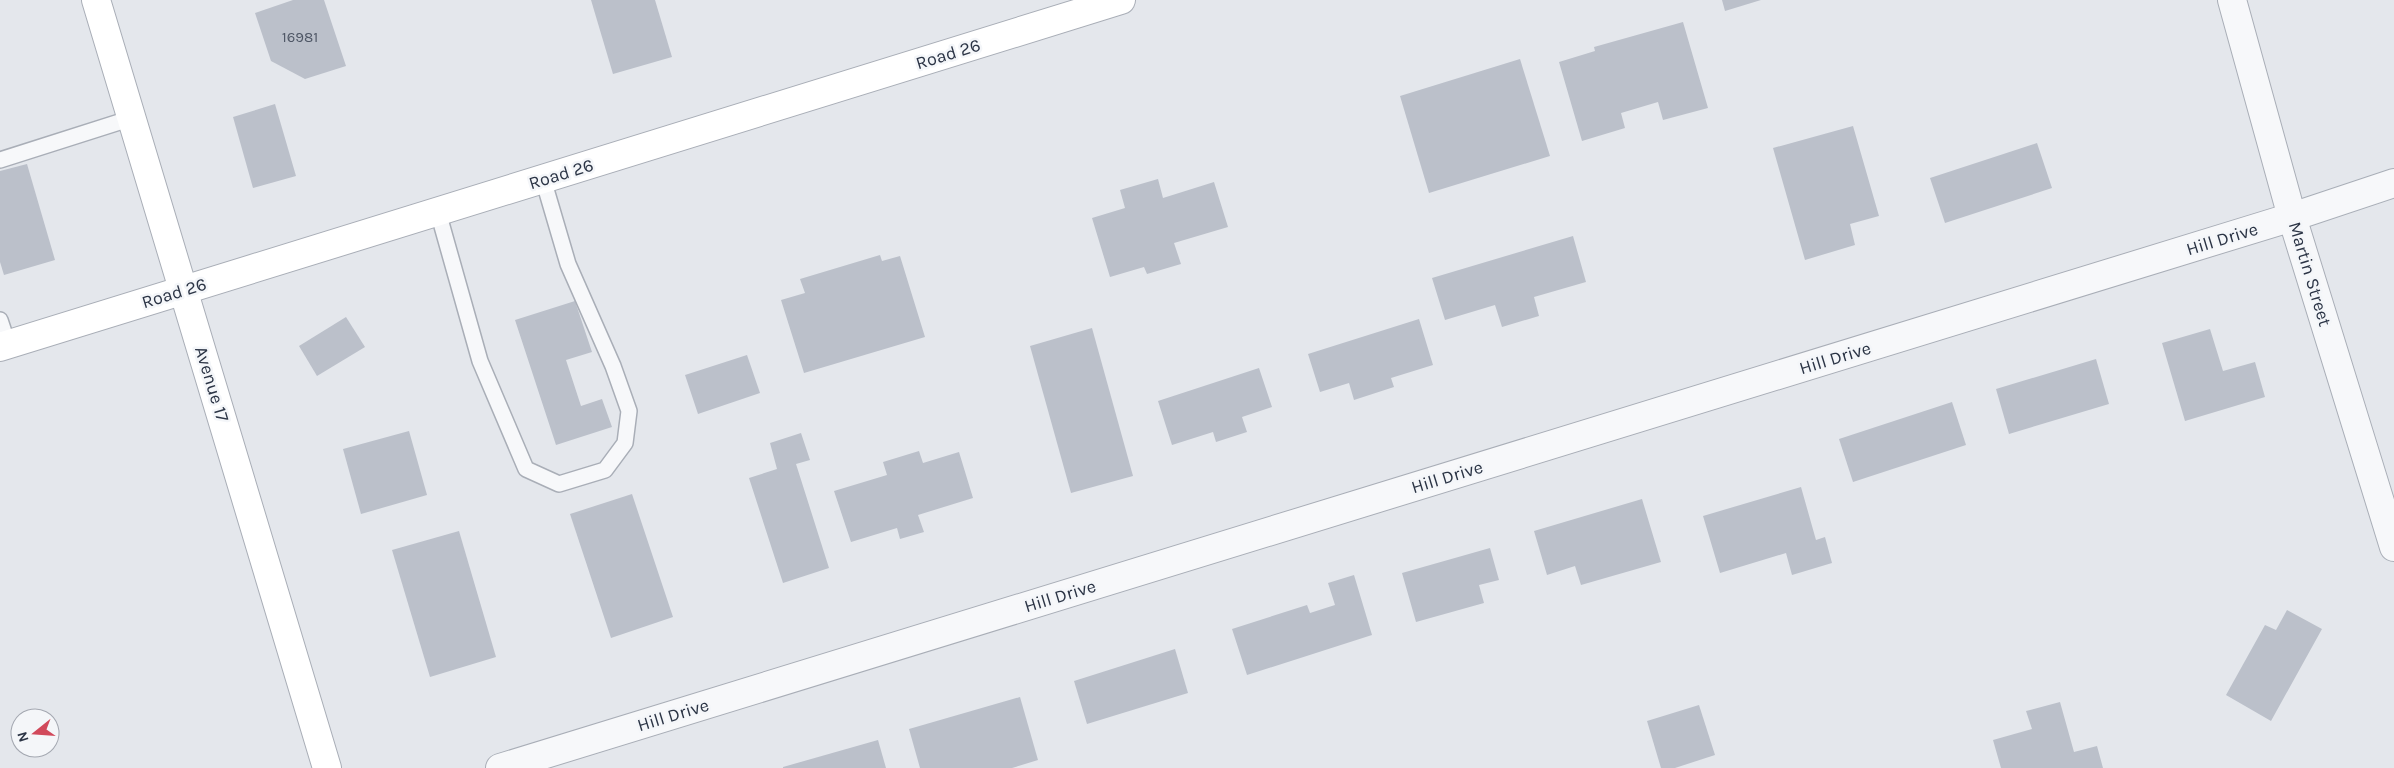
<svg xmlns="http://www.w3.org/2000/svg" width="2394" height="768" viewBox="0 0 2394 768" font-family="Karla,sans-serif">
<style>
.building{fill:#bbc0ca}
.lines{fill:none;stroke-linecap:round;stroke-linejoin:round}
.lane-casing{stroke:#a9aeb7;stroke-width:18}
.street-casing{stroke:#a9aeb7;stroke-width:30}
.secondary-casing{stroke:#a9aeb7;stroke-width:30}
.lane{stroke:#f7f8fa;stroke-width:15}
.street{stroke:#f7f8fa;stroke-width:28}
.secondary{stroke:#fff;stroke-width:28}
.labels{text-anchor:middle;stroke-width:5;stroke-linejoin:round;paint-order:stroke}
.number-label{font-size:15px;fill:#4f5766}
.street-label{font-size:18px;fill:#2b3445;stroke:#f4f6f9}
</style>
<rect width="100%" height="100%" fill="#e4e7ec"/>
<g class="building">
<polygon points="293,0 324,0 346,66 305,79 271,61 255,13"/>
<polygon points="591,0 655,0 672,57 613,74"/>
<polygon points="1722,0 1761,0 1725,11"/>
<polygon points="1683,22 1708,108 1663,120 1658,102 1621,113 1625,128 1582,141 1559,62 1595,51 1594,47"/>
<polygon points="1520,59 1550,156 1429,193 1400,96"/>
<polygon points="275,104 296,176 253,188 233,117"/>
<polygon points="1853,126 1879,216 1850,224 1855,245 1805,260 1773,148"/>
<polygon points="2037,143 2052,188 1945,223 1930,178"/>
<polygon points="27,164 55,260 4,275 0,262 0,171"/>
<polygon points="1158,179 1163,198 1214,182 1228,227 1174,243 1181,264 1147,274 1144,267 1110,277 1092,218 1125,208 1120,190"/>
<polygon points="1573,236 1586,282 1534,297 1539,316 1502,327 1495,305 1445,320 1432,278"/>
<polygon points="880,255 882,261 900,256 925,337 804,373 781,300 805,293 800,279"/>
<polygon points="575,301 592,352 566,360 581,406 602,399 612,427 556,445 515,320"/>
<polygon points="346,317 365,347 317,376 299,346"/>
<polygon points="1419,319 1433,365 1391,378 1394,387 1354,400 1349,383 1320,392 1308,354"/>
<polygon points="1092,328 1133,476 1071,493 1030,346"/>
<polygon points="2210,329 2223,371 2255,362 2265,397 2185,421 2162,343"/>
<polygon points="747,355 760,393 698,414 685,375"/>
<polygon points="2096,359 2109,404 2009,434 1996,389"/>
<polygon points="1259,368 1272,407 1242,417 1247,432 1216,442 1213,432 1172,445 1158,401"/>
<polygon points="1952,402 1966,445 1853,482 1839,439"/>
<polygon points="409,431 427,495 361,514 343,449"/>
<polygon points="801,433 810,460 796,464 829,568 783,583 749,478 777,469 770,443"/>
<polygon points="919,451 923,463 959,452 973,498 918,515 924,532 900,539 897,528 851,542 834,491 887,475 883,462"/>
<polygon points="1801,487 1816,540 1825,537 1832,563 1792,575 1786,553 1720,573 1703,516"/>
<polygon points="632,494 673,617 611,638 570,514"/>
<polygon points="1642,499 1661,562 1581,585 1575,566 1547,575 1534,531"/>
<polygon points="459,531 496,657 430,677 392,550"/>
<polygon points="1490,548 1499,580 1479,585 1484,603 1416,622 1402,573"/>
<polygon points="1354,575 1372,635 1247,675 1232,629 1307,605 1310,613 1335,605 1328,583"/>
<polygon points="2287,610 2322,629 2271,721 2226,695 2265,625 2276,630"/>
<polygon points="1175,649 1188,693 1087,724 1074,681"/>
<polygon points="1020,697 1038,760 1012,768 920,768 909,729"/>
<polygon points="2060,702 2074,752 2097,746 2103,768 2001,768 1993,740 2032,729 2026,711"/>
<polygon points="1699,705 1715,755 1675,768 1661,768 1647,721"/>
<polygon points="878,740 886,768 783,768 783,767"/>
</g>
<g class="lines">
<g class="lane-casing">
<g id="lane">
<polyline points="0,160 132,118"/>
<polyline points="438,212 480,361 526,469 559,484 605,470 625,443 629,411 613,366 568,264 543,179"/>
<polyline points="0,320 8,344"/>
</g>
</g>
<g class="street-casing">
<g id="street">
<polyline points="2232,0 2292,217 2394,547"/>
<polyline points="500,768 2292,217 2394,183"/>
</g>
</g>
<g class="secondary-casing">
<g id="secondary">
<polyline points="96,0 327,768"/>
<polyline points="0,347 1121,0"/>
</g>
</g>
<use href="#lane" class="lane"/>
<use href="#street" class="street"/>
<use href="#secondary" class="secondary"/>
</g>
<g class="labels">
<g class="number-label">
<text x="300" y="42">16981</text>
</g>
<g class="street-label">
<text transform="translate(948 54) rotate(-17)" y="6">Road 26</text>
<text transform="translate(561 174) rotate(-17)" y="6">Road 26</text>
<text transform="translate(2222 239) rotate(-17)" y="6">Hill Drive</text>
<text transform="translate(2310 274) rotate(73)" y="6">Martin Street</text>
<text transform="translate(174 293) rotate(-17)" y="6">Road 26</text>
<text transform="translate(1835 358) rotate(-17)" y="6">Hill Drive</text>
<text transform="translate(212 384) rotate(73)" y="6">Avenue 17</text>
<text transform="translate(1447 477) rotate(-17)" y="6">Hill Drive</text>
<text transform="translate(1060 596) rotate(-17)" y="6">Hill Drive</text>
<text transform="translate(673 715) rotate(-17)" y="6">Hill Drive</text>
</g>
</g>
<g transform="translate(35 733) rotate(253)"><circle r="24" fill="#f4f6f9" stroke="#a4a8b1"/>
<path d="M0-4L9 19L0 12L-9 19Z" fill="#d1495b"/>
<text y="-8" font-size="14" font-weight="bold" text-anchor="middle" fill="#2b3445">N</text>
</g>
</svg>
